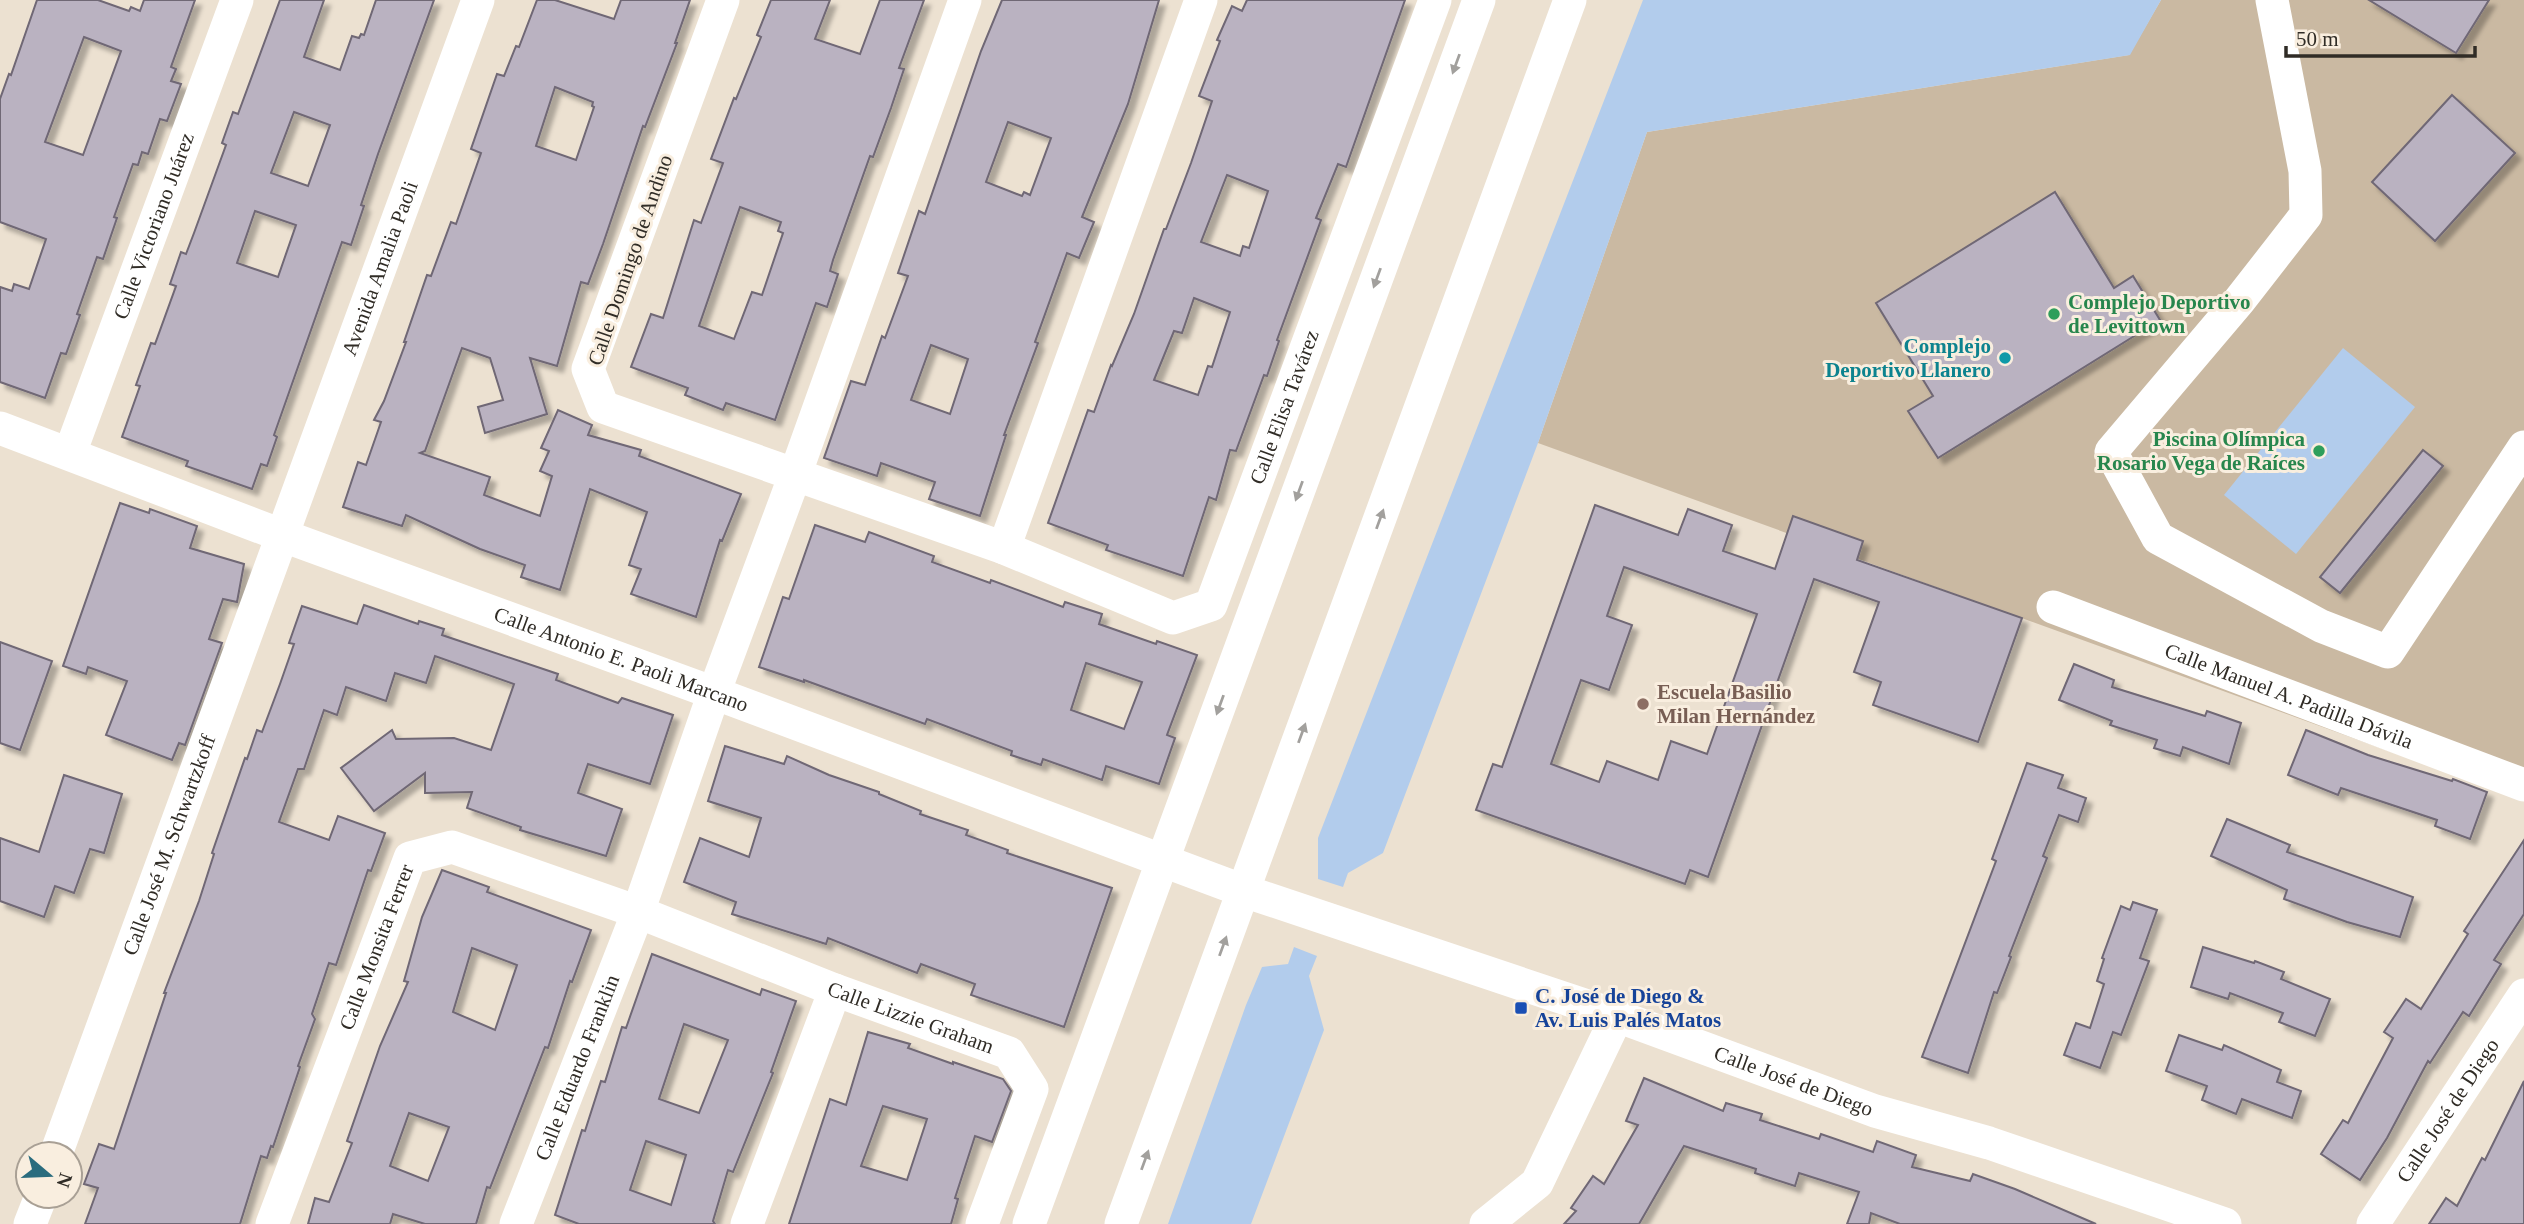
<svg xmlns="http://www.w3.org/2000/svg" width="2524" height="1224" viewBox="0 0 2524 1224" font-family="'Times New Roman',serif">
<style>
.green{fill:#cab9a2}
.water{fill:#b2ccec}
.building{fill:#bab2c1;stroke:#6f6775;stroke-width:2;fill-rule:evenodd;filter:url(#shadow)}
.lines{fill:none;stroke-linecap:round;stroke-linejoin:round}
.minor{stroke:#fff;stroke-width:33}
.oneway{fill:#a2a09d}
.leisure-dot{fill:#2e9e5b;stroke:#f9eedf;stroke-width:2.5}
.culture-dot{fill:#0f9aa8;stroke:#f9eedf;stroke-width:2.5}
.education-dot{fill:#8d6e63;stroke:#f9eedf;stroke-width:2.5}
.transit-dot{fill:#1a4fb4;stroke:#f9eedf;stroke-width:2.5}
.labels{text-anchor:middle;stroke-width:6;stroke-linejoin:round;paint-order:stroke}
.street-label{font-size:21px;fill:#302c26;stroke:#f9eedf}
.leisure-label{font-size:21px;font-weight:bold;fill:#27864d;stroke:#f9eedf;text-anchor:start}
.culture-label{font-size:21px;font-weight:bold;fill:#0d838f;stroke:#f9eedf;text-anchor:end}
.education-label{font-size:21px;font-weight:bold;fill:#785e54;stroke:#f9eedf;text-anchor:start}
.transit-label{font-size:21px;font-weight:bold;fill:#164399;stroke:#f9eedf;text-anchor:start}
</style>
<defs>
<filter id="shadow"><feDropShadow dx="6" dy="6" stdDeviation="2" flood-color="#0004"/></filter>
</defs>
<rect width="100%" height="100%" fill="#ece1d1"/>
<polygon class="green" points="2161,0 2524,0 2524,800 1538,443 1647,132 2129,55"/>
<g class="water">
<polygon points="1643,0 2161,0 2130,55 1647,132 1538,443 1383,853 1348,873 1343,887 1318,879 1318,838"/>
<polygon points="2343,348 2415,407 2296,554 2224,495"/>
<polygon points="1294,947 1317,956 1309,976 1324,1030 1251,1224 1168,1224 1246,1005 1262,967 1288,964"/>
</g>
<g class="building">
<path d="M37,0H98L129,11L131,7L140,11L144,0H195L171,67L176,69L171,81L181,84L167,121L160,119L148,154L142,152L138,165L133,164L114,217L117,218L103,259L97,257L77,314L80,315L66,354L61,353L45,398L0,382V287L12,291L14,284L29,289L46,239L0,222V99L9,74L11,75ZM84,37L121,51L83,155L45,142Z"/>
<path d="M280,0H324L304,57L340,70L352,36L359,38L361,34L364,35L376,0H434L378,154L361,205L364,206L351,245L342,242L274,435L277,437L267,466L261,464L252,489L186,466L188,461L122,437L140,386L136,385L151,343L155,344L176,286L170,284L181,252L186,254L194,233L226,145L222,143L233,112L238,114ZM294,112L330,125L308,186L271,173ZM255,211L296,225L278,277L237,263Z"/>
<path d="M537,0H555L614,19L621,0H690L675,43H677L645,127L643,126L603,244L588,284L581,282L557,366L530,358L547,414L485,433L478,407L503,400L490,358L462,348L425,451L420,453L490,477L484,495L540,516L552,476L540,471L549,451L541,448L558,410L592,425L588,435L641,450L639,456L741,494L722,541L720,540L696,617L631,594L641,569L629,565L647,512L590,489L560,590L521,577L525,565L480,549L406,515L402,526L343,507L358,462L366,465L381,422L374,420L384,401L406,342H404L427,275L431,276L451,222L456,224L481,153L471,149L497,74L504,76L516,46L519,47ZM555,87L593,102L592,106L594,107L576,160L536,146Z"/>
<path d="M771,0H830L815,39L860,54L880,0H924L899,68L904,69L891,108L873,157L870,156L833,260L830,271L838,274L827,307L816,303L775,420L726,403L723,410L685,395L688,388L631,367L651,314L663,318L694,220L701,223L723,163L711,159L734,98L736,99L761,37L757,35ZM740,207L781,222L778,231L783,233L762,295L752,292L734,339L699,326Z"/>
<path d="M1002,0H1159L1128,104L1082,217L1094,222L1079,258L1067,253L1035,342L1038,343L1004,435H1006L980,516L929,499L935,482L881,463L877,476L824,458L851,381L865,385L882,336L885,338L908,276L898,273L919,211L925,214L981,51ZM1008,122L1051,138L1030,195L1024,192L1022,196L986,182ZM931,345L968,359L950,414L911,400Z"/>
<path d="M1247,0H1405L1346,167L1338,164L1316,218L1321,220L1277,340L1279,341L1267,376L1264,375L1236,451L1230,450L1216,500L1209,497L1183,576L1106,550L1108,545L1048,523L1088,410L1094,412L1111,365L1112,366L1134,314L1164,229H1166L1191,163L1212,101L1199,96L1220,41L1217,40L1232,6L1242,11ZM1227,175L1268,191L1249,248L1243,246L1240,256L1201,242ZM1194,298L1230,312L1212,367L1208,366L1198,395L1154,380L1174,331L1182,333Z"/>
<polygon points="2369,0 2489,0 2456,53"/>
<polygon points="2452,95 2515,153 2435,241 2372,182"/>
<polygon points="2055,192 2114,288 2133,276 2160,320 1938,458 1908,411 1933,396 1876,303"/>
<polygon points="2423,450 2443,466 2340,593 2320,577"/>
<polygon points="120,503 149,513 150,509 197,526 190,548 244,564 237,602 223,599 209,639 222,643 185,745 179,743 172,760 106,735 127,681 88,667 86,674 63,666"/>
<path d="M1595,505L1678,535L1688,509L1732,525L1723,551L1775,569L1793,516L1863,541L1857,560L2022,618L1978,742L1873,705L1881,682L1854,672L1879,602L1814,579L1708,877L1690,870L1685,884L1476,810L1493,764L1502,767ZM1624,567L1757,614L1707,754L1671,741L1658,780L1607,761L1599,782L1551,764L1581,680L1609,690L1632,625L1607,616Z"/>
<path d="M815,525L865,542L869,532L934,556L932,562L990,583L991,580L1063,607L1065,602L1102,614L1099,624L1156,644L1157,641L1197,655L1167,735L1175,738L1159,784L1106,766L1102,780L1043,759L1041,765L1011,755L1012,751L927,719L925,724L804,680V682L759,667L783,597L789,599ZM1086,663L1142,682L1124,729L1071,710Z"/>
<polygon points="364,605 418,624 419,621 444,629 442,635 558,674 556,680 618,703 622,698 673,715 650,784 588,764 578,793 622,809 606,856 520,830 521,827 467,808 472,792 425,793 425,773 374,811 341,768 392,730 396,739 454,738 491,750 514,684 435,656 426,683 395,673 386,701 346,687 337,715 324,710 304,769 298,769 279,822 329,840 338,816 385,833 371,871 368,870 336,965 329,963 312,1014 315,1019 298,1066 300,1067 273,1147 271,1146 267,1158 261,1156 240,1224 85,1224 98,1188 84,1184 99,1144 114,1149 166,993 164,993 199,901 214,854 212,853 245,758 247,759 257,730 262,732 280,684 294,644 289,643 302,606 357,624"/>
<polygon points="0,642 52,661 20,750 0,743"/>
<polygon points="2074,664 2114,680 2112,687 2205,716 2207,711 2241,723 2229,764 2183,747 2180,756 2154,748 2157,740 2110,725 2112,721 2059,700"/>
<polygon points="2306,730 2368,755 2452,781 2453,779 2487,792 2470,839 2435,826 2437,820 2341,788 2338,795 2288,775"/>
<polygon points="725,746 784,764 787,756 829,775 879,792 879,794 921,811 920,814 968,830 966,835 1008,850 1007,853 1112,888 1064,1027 971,995 975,984 921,964 917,973 828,938 826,944 732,914 736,902 684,882 700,838 749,857 761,818 708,801"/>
<polygon points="2027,763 2063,775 2058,788 2086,798 2078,822 2059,815 2043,856 2047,858 2009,956 2011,957 1997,993 1994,992 1968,1073 1922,1057 1996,861 1992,859"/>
<polygon points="64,775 122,794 104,853 90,849 74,893 55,886 44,917 0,901 0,838 39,852"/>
<polygon points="2227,819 2290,845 2287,852 2413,897 2400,937 2347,922 2284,899 2287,890 2211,856"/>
<polygon points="2524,840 2524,914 2494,960 2501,964 2469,1016 2463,1012 2430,1063 2428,1061 2387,1138 2360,1180 2321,1154 2343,1120 2348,1123 2393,1038 2384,1032 2406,999 2421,1009 2468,934 2464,931"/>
<path d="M442,870L489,887L487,892L591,930L572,982L570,981L548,1048L545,1047L490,1188L487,1187L476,1224H425L393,1214L390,1224H308L315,1198L329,1202L352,1143L347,1141L380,1046L408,982L404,981L422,917ZM472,948L517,965L495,1030L453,1012ZM409,1113L449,1127L428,1181L390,1166Z"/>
<polygon points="2133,902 2157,910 2140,958 2149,961 2121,1035 2113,1032 2100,1068 2064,1055 2076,1023 2090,1028 2104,984 2097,981 2104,959 2102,958 2121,906 2130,910"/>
<polygon points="2203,947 2254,963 2255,961 2284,972 2281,979 2330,999 2315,1036 2279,1022 2283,1013 2230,993 2228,999 2191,987"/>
<path d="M652,954L760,995L762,989L796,1001L771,1072L773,1073L733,1172L728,1170L713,1221L715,1224H579L555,1215L582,1130L585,1131L601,1081L605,1082L622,1027L626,1028ZM684,1024L728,1040L699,1113L659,1099ZM646,1141L686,1155L671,1205L630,1190Z"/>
<path d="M868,1032L910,1044L908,1048L953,1064V1062L1003,1079L1011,1091L992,1142L975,1136L955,1198L958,1199L951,1224H789L830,1099L846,1105ZM883,1106L927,1119L907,1180L861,1166Z"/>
<polygon points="2179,1035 2222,1050 2224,1045 2281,1070 2277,1082 2301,1091 2292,1118 2242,1099 2236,1114 2202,1100 2207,1086 2166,1071"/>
<polygon points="1644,1078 1723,1111 1726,1103 1762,1114 1760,1120 1819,1139 1821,1134 1873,1152 1877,1141 1916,1155 1912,1167 1970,1181 1973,1174 2015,1189 2096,1224 1900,1224 1871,1213 1869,1224 1847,1224 1859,1192 1799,1173 1795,1186 1755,1173 1756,1169 1684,1146 1639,1224 1564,1224 1576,1211 1571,1208 1593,1176 1604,1184 1638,1125 1626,1121"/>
<polygon points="2524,1081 2524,1224 2429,1224 2446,1198 2457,1206 2482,1158 2485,1160"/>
</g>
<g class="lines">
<g class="minor">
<path id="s1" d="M723,0L588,369L603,407L1004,548L1173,618L1211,605L1435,0"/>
<polyline points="2272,0 2305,171 2306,215 2239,301 2111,452 2158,538 2321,626 2388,652 2524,447"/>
<path id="s2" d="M0,428L281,535L714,693L1244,891L1617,1016L1875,1111L1989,1143L2225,1224"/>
<path id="s3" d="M70,453L237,0"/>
<polyline points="1004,548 1201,0"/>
<path id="s4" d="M2053,607L2524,785"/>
<path id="s5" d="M56,1154L478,0"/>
<polyline points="30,1224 41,1196"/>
<path id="s6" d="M272,1224L410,858L452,847L638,912L835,990L1009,1053L1032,1089L982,1224"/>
<path id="s7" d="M516,1224L638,912L714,693L795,475L965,0"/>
<polyline points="747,1224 835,990"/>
<polyline points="1029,1224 1479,0"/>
<polyline points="1121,1224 1570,0"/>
<polyline points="1486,1224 1537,1183 1617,1016"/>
<path id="s8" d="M2373,1224L2524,995"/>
</g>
</g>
<defs><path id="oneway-solid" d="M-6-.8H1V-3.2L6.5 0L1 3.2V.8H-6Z" transform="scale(1.75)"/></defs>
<g class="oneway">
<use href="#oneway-solid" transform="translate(1456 64) rotate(110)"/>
<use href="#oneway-solid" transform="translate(1377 278) rotate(110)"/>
<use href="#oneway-solid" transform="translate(1299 491) rotate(110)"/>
<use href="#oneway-solid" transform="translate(1380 519) rotate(-70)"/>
<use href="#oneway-solid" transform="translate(1220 705) rotate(110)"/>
<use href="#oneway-solid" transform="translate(1302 733) rotate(-70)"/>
<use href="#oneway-solid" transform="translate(1223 946) rotate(-70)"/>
<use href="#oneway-solid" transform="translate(1145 1160) rotate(-70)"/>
</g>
<g class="leisure-dot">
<circle cx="2054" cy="314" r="7"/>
<circle cx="2319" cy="451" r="7"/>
</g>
<circle class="culture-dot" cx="2005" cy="358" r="7"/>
<circle class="education-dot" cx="1643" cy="704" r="7"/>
<rect class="transit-dot" x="1514" y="1001" width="14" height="14" rx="3.5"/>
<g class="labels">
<g class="street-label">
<text dy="7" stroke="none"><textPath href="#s3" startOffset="242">Calle Victoriano Juárez</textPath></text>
<text transform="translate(630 260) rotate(-71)" y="7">Calle Domingo de Andino</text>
<text dy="7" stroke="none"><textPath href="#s5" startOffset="943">Avenida Amalia Paoli</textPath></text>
<text dy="7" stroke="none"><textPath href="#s1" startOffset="1293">Calle Elisa Tavárez</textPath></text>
<text dy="7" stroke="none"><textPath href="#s2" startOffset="663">Calle Antonio E. Paoli Marcano</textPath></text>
<text dy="7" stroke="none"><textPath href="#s4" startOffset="252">Calle Manuel A. Padilla Dávila</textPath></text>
<text dy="7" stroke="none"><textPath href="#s5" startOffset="329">Calle José M. Schwartzkoff</textPath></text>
<text dy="7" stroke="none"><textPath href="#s6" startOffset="296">Calle Monsita Ferrer</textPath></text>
<text dy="7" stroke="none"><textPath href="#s6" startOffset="924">Calle Lizzie Graham</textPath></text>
<text dy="7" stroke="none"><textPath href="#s7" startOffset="168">Calle Eduardo Franklin</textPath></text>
<text dy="7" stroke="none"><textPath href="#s2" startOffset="1909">Calle José de Diego</textPath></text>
<text dy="7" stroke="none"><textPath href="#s8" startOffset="136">Calle José de Diego</textPath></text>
</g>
<g class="leisure-label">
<text x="2068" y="309">Complejo Deportivo<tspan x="2068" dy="24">de Levittown</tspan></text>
<text x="2305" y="446" text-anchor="end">Piscina Olímpica<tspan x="2305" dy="24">Rosario Vega de Raíces</tspan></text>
</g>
<g class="culture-label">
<text x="1991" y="353">Complejo<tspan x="1991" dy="24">Deportivo Llanero</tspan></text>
</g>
<g class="education-label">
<text x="1657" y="699">Escuela Basilio<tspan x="1657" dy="24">Milan Hernández</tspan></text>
</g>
<g class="transit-label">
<text x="1535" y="1003">C. José de Diego &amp;<tspan x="1535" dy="24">Av. Luis Palés Matos</tspan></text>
</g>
</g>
<g transform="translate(49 1175) rotate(109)"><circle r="33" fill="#f9eedf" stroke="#a9a095" stroke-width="2"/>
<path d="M0-5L12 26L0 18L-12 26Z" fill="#2a6c7e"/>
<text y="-10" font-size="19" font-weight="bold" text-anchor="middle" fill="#302c26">N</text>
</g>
<path d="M2286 46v10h189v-10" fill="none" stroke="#302c26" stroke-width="3.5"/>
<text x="2296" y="46" font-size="21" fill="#302c26" stroke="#f9eedf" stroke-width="5" paint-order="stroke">50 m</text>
</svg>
